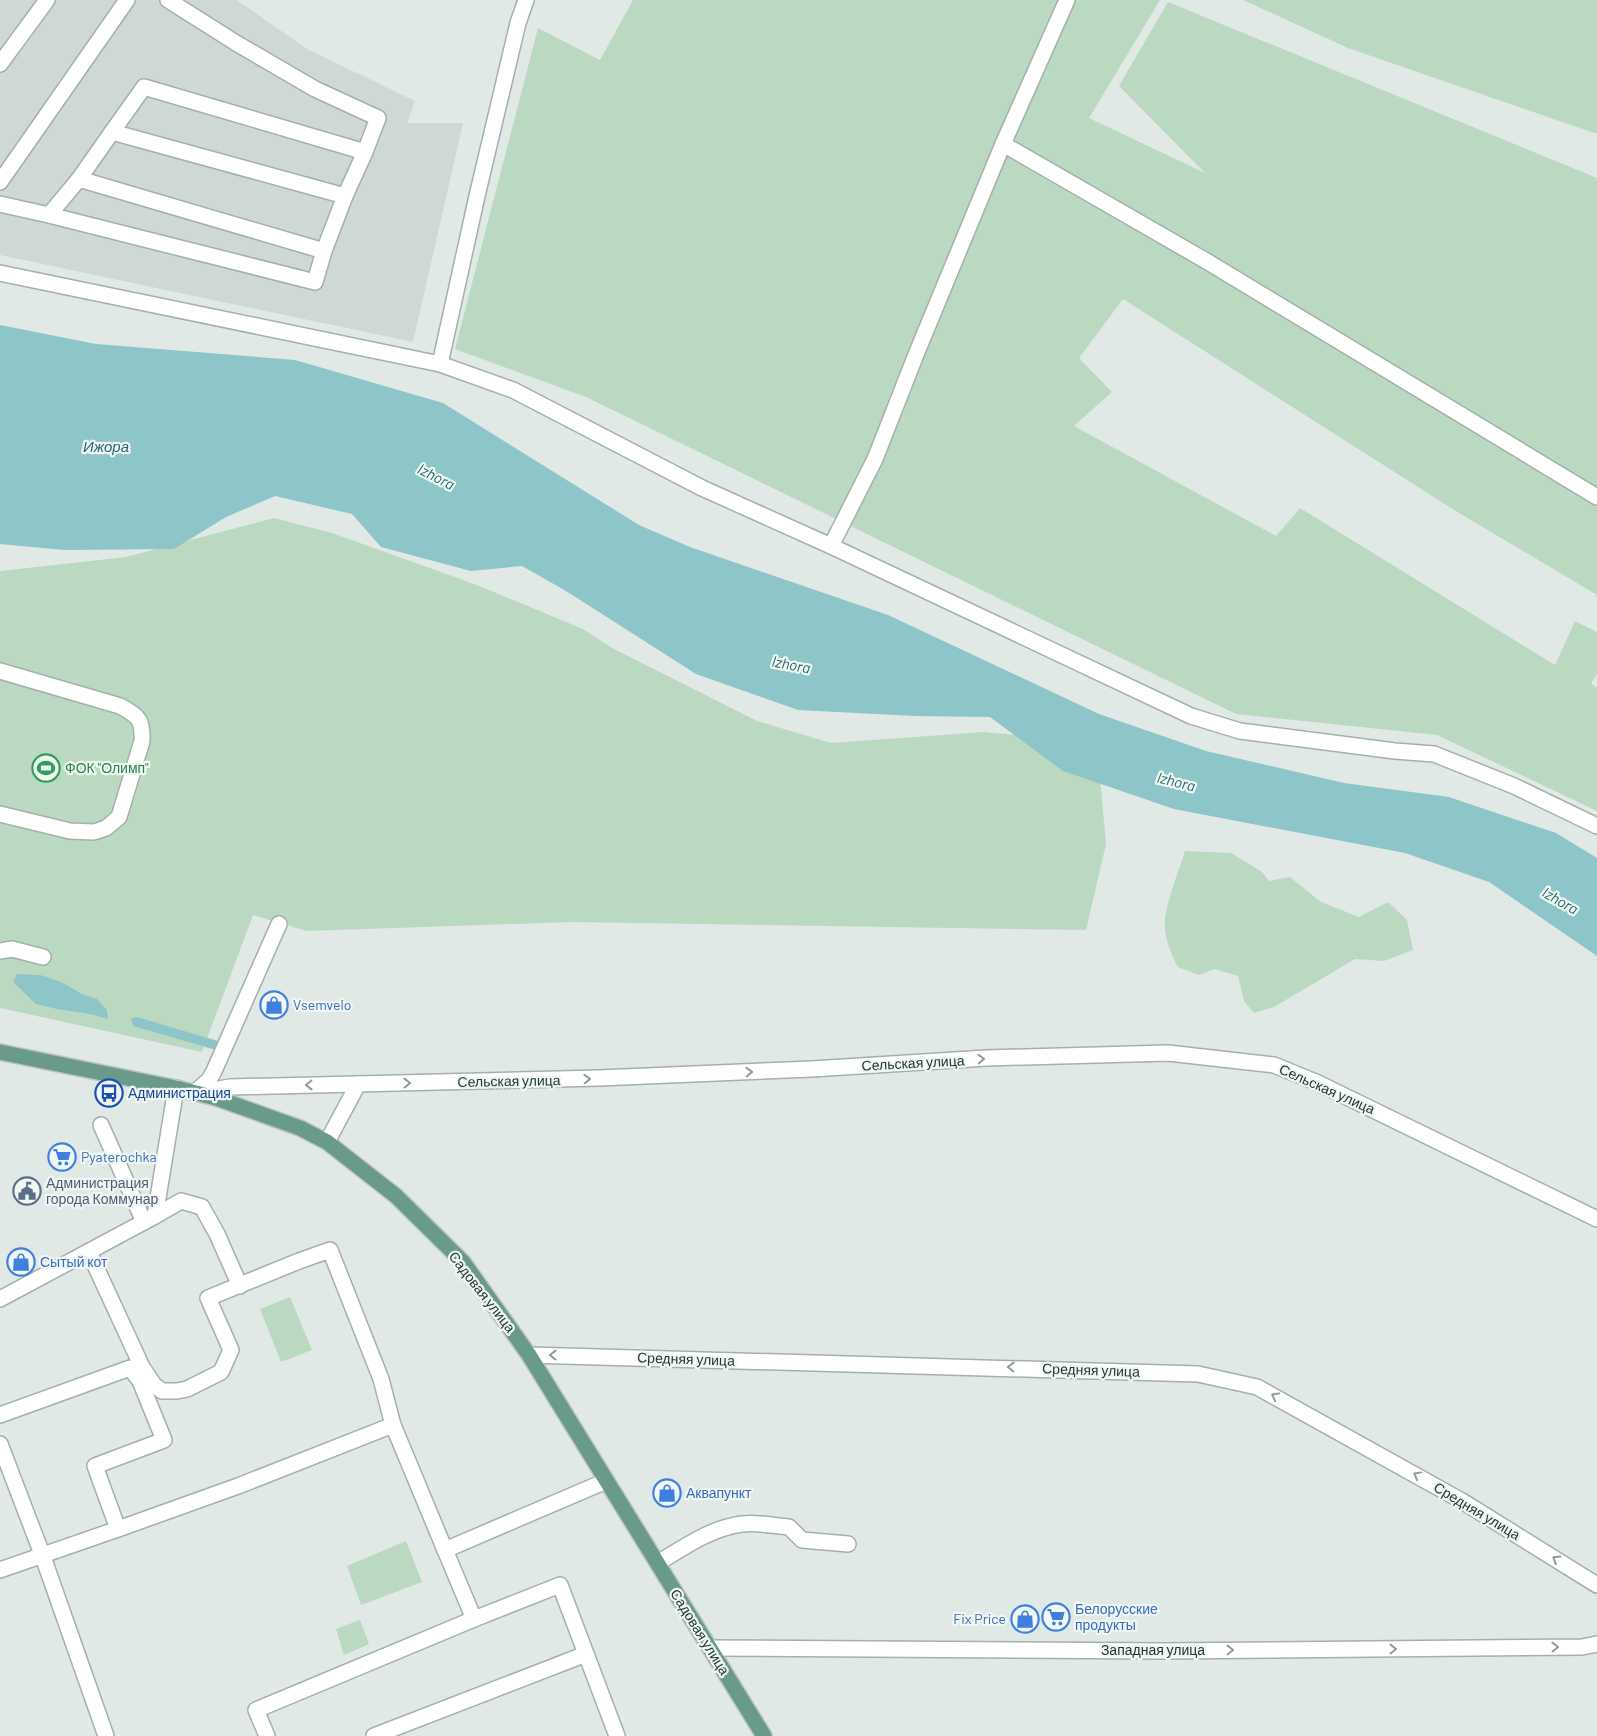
<svg xmlns="http://www.w3.org/2000/svg" width="1597" height="1736" viewBox="0 0 1597 1736" font-family="Barlow,sans-serif">
<style>
.built{fill:#cfd9d4}
.green{fill:#bbd9c1}
.water{fill:#8ec5c9}
.lines{fill:none;stroke-linecap:round;stroke-linejoin:round}
.minor-casing{stroke:#a4b0ab;stroke-width:18}
.major-casing{stroke:#bdc3c1;stroke-width:18}
.minor{stroke:#fff;stroke-width:15}
.major{stroke:#6a9a8a;stroke-width:15}
.oneway{stroke:#919c98}
.labels{text-anchor:middle;stroke-width:4.5;stroke-linejoin:round;paint-order:stroke}
.leisure-label{font-size:14px;fill:#27864d;stroke:#f0f7f3;text-anchor:start}
.shop-label{font-size:14px;fill:#366cbe;stroke:#f0f7f3;text-anchor:start}
.street-label{font-size:14px;fill:#233831;stroke:#f0f7f3}
.transit-label{font-size:14px;fill:#164399;stroke:#f0f7f3;text-anchor:start}
.service-label{font-size:14px;fill:#4e5e75;stroke:#f0f7f3;text-anchor:start}
.water-label{font-size:15px;font-style:italic;fill:#24676d;stroke:#f0f7f3}
</style>
<rect width="100%" height="100%" fill="#e0e9e5"/>
<polygon class="built" points="0,0 237,0 307,49 415,101 407,123 463,123 413,342 0,255"/>
<g class="green">
<polygon points="633,0 1160,0 1089,118 1205,173 1119,86 1168,2 1597,178 1597,595 1459,513 1123,299 1079,358 1112,392 1074,426 1276,536 1300,508 1555,665 1575,621 1597,632 1597,674 1591,683 1597,688 1597,811 1437,735 1236,714 586,397 455,349 538,28 600,60"/>
<polygon points="1243,0 1597,0 1597,134 1348,48"/>
<polygon points="274,518 332,533 477,585 583,629 612,648 757,721 831,743 984,732 1097,743 1106,844 1086,930 571,922 307,931 253,915 202,1052 0,1008 0,571 126,557"/>
<path d="M1185,851L1231,853L1262,872L1269,881L1290,877L1321,902L1359,917L1388,902L1407,920L1413,950L1384,961L1355,959L1274,1007L1254,1013L1244,1001L1238,976L1215,969L1199,975L1178,967C1172,956 1165,940 1165,926C1164,906 1179,871 1185,851Z"/>
<polygon points="290,1297 312,1350 281,1362 260,1309"/>
<polygon points="406,1541 422,1582 361,1605 347,1566"/>
<polygon points="360,1620 369,1644 344,1655 336,1629"/>
</g>
<g class="water">
<polygon points="0,325 96,344 295,360 443,403 639,525 690,547 888,615 1099,714 1206,751 1344,783 1449,797 1556,833 1597,858 1597,956 1489,882 1405,853 1174,809 1063,771 990,717 915,716 798,710 696,674 566,591 522,566 471,571 381,547 352,514 275,496 226,517 174,549 64,550 0,544"/>
<polygon points="17,974 40,975 61,982 84,995 97,999 107,1010 108,1019 90,1014 57,1009 36,1004 13,982"/>
<polygon points="137,1017 218,1041 219,1045 216,1050 133,1026 131,1018"/>
</g>
<g class="lines">
<g class="minor-casing">
<g id="minor">
<polyline points="0,64 47,0"/>
<polyline points="1003,144 1208,262 1597,497"/>
<polyline points="79,179 112,132"/>
<polyline points="0,182 127,0"/>
<polyline points="345,196 365,152"/>
<polyline points="0,204 49,215 79,179 324,251 345,196 112,132 144,87 365,152 378,118 315,89 236,43 168,0"/>
<polyline points="49,215 315,282 324,251"/>
<polyline points="0,273 440,364 513,390 702,488 831,546 1191,716 1240,731 1395,751 1434,754 1514,786 1597,826"/>
<polyline points="440,364 477,196 518,23 526,0"/>
<polyline points="831,546 875,459 917,352 1003,144 1067,0"/>
<path d="M0,671L120,706C139,716 143,720 142,741L119,817L106,828L94,832L70,831L0,814"/>
<polyline points="0,951 12,949 43,957"/>
<polyline points="194,1093 209,1080 214,1071 279,924"/>
<polyline points="195,1093 230,1087 599,1078 812,1069 986,1058 1168,1053 1274,1065 1318,1083 1597,1219"/>
<polyline points="101,1125 144,1222"/>
<polyline points="327,1142 358,1084"/>
<polyline points="155,1216 181,1201 202,1207 217,1234 240,1286"/>
<polyline points="89,1252 142,1367 154,1385 162,1391 177,1391 187,1389 221,1372 231,1350 208,1298 299,1261 330,1250 381,1379 393,1425 445,1550"/>
<polyline points="0,1299 155,1216 176,1088"/>
<polyline points="529,1355 1198,1374 1257,1387 1462,1501 1597,1585"/>
<polyline points="0,1415 130,1368 140,1381 164,1440 95,1466 118,1529 0,1570"/>
<polyline points="0,1444 42,1554 106,1736"/>
<polyline points="606,1481 445,1550 474,1619 560,1585 617,1736"/>
<polyline points="118,1529 238,1486 393,1425"/>
<path d="M658,1563C684,1547 711,1528 742,1524C757,1522 774,1526 789,1527L802,1540L848,1544"/>
<polyline points="710,1648 1164,1651 1582,1647 1597,1644"/>
<polyline points="267,1736 256,1710 474,1619"/>
<polyline points="374,1736 586,1654"/>
</g>
</g>
<g class="major-casing">
<polyline id="major" points="0,1052 176,1088 216,1098 300,1128 327,1142 396,1196 463,1262 529,1355 764,1736"/>
</g>
<use href="#minor" class="minor"/>
<use href="#major" class="major"/>
</g>
<defs><path id="oneway-chevron" d="M-2-3.5L2.5 0L-2 3.5" fill="none" stroke-width="1.6" stroke-linecap="round" stroke-linejoin="round" transform="scale(1.25)"/></defs>
<g class="oneway">
<use href="#oneway-chevron" transform="translate(981 1059) rotate(-3)"/>
<use href="#oneway-chevron" transform="translate(749 1072) rotate(-2)"/>
<use href="#oneway-chevron" transform="translate(587 1079) rotate(-2)"/>
<use href="#oneway-chevron" transform="translate(407 1083) rotate(-1)"/>
<use href="#oneway-chevron" transform="translate(309 1085) rotate(179)"/>
<use href="#oneway-chevron" transform="translate(553 1355) rotate(-179)"/>
<use href="#oneway-chevron" transform="translate(1011 1367) rotate(-179)"/>
<use href="#oneway-chevron" transform="translate(1275 1396) rotate(-151)"/>
<use href="#oneway-chevron" transform="translate(1417 1475) rotate(-151)"/>
<use href="#oneway-chevron" transform="translate(1556 1559) rotate(-148)"/>
<use href="#oneway-chevron" transform="translate(1555 1647) rotate(-1)"/>
<use href="#oneway-chevron" transform="translate(1393 1649) rotate(-1)"/>
<use href="#oneway-chevron" transform="translate(1230 1650) rotate(-1)"/>
</g>
<defs>
<g id="stadium-ring" transform="scale(1.4375)"><circle r="9.5" fill="#f0f7f3" stroke="#2e9e5b" stroke-width="1.5"/><path d="M0-5a6.5 5 0 1 0 0 10a6.5 5 0 1 0 0-10ZM-3.5-1.8h7v3.6h-7Z" fill="#2e9e5b"/></g>
<g id="shop-ring" transform="scale(1.4375)"><circle r="9.5" fill="#f0f7f3" stroke="#3f7fe0" stroke-width="1.5"/><path d="M-5-2.5h2.3a2.7 3.5 0 0 1 5.4 0H5L5.5 6h-11ZM-1.5-2.5h3a1.5 2.3 0 0 0-3 0Z" fill="#3f7fe0"/></g>
<g id="bus-ring" transform="scale(1.4375)"><circle r="9.5" fill="#f0f7f3" stroke="#1a4fb4" stroke-width="1.5"/><path d="M-5-6H5V4H4V6H2V4H-2V6H-4V4H-5ZM-3.5-4V0h7V-4ZM-3.5 1.2v1.5H-2V1.2ZM2 1.2v1.5H3.5V1.2Z" fill="#1a4fb4"/></g>
<g id="supermarket-ring" transform="scale(1.4375)"><circle r="9.5" fill="#f0f7f3" stroke="#3f7fe0" stroke-width="1.5"/><path d="M-6-5.5h2.5l.6 2H6L4.5 2H-2.5L-4.4-4H-6ZM-1.5 3.2a1.3 1.3 0 1 0 .1 0ZM3 3.2a1.3 1.3 0 1 0 .1 0Z" fill="#3f7fe0"/></g>
<g id="civic-ring" transform="scale(1.4375)"><circle r="9.5" fill="#f0f7f3" stroke="#5c6f8a" stroke-width="1.5"/><path d="M-.6-6.5H3V-4.5H.6V-3L4-1V1h2V6H-6V1h2V-1L-.6-3ZM-1.2 2.5V6h2.4V2.5Z" fill="#5c6f8a"/></g>
</defs>
<g fill-rule="evenodd">
<use href="#stadium-ring" x="46" y="768"/>
<use href="#shop-ring" x="274" y="1005"/>
<use href="#bus-ring" x="109" y="1093"/>
<use href="#supermarket-ring" x="62" y="1157"/>
<use href="#civic-ring" x="27" y="1191"/>
<use href="#shop-ring" x="21" y="1262"/>
<use href="#shop-ring" x="667" y="1493"/>
<use href="#supermarket-ring" x="1056" y="1617"/>
<use href="#shop-ring" x="1025" y="1619"/>
</g>
<g class="labels">
<g class="leisure-label">
<text x="65" y="773">ФОК "Олимп"</text>
</g>
<g class="shop-label">
<text x="293" y="1010">Vsemvelo</text>
<text x="81" y="1162">Pyaterochka</text>
<text x="40" y="1267">Сытый кот</text>
<text x="686" y="1498">Аквапункт</text>
<text x="1075" y="1614">Белорусские<tspan x="1075" dy="16">продукты</tspan></text>
<text x="1006" y="1624" text-anchor="end">Fix Price</text>
</g>
<g class="street-label">
<text transform="translate(913 1063) rotate(-3)" y="5">Сельская улица</text>
<text transform="translate(509 1081) rotate(-1)" y="5">Сельская улица</text>
<text transform="translate(1327 1089) rotate(24)" y="5">Сельская улица</text>
<text transform="translate(482 1292) rotate(52)" y="5">Садовая улица</text>
<text transform="translate(686 1359) rotate(2)" y="5">Средняя улица</text>
<text transform="translate(1091 1370) rotate(2)" y="5">Средняя улица</text>
<text transform="translate(1477 1511) rotate(31)" y="5">Средняя улица</text>
<text transform="translate(700 1632) rotate(58)" y="5">Садовая улица</text>
<text x="1153" y="1655">Западная улица</text>
</g>
<g class="transit-label">
<text x="128" y="1098">Администрация</text>
</g>
<g class="service-label">
<text x="46" y="1188">Администрация<tspan x="46" dy="16">города Коммунар</tspan></text>
</g>
<g class="water-label">
<text x="106" y="452">Ижора</text>
<text transform="translate(436 477) rotate(27)" y="5">Izhora</text>
<text transform="translate(791 665) rotate(11)" y="5">Izhora</text>
<text transform="translate(1176 782) rotate(14)" y="5">Izhora</text>
<text transform="translate(1560 901) rotate(30)" y="5">Izhora</text>
</g>
</g>
</svg>
